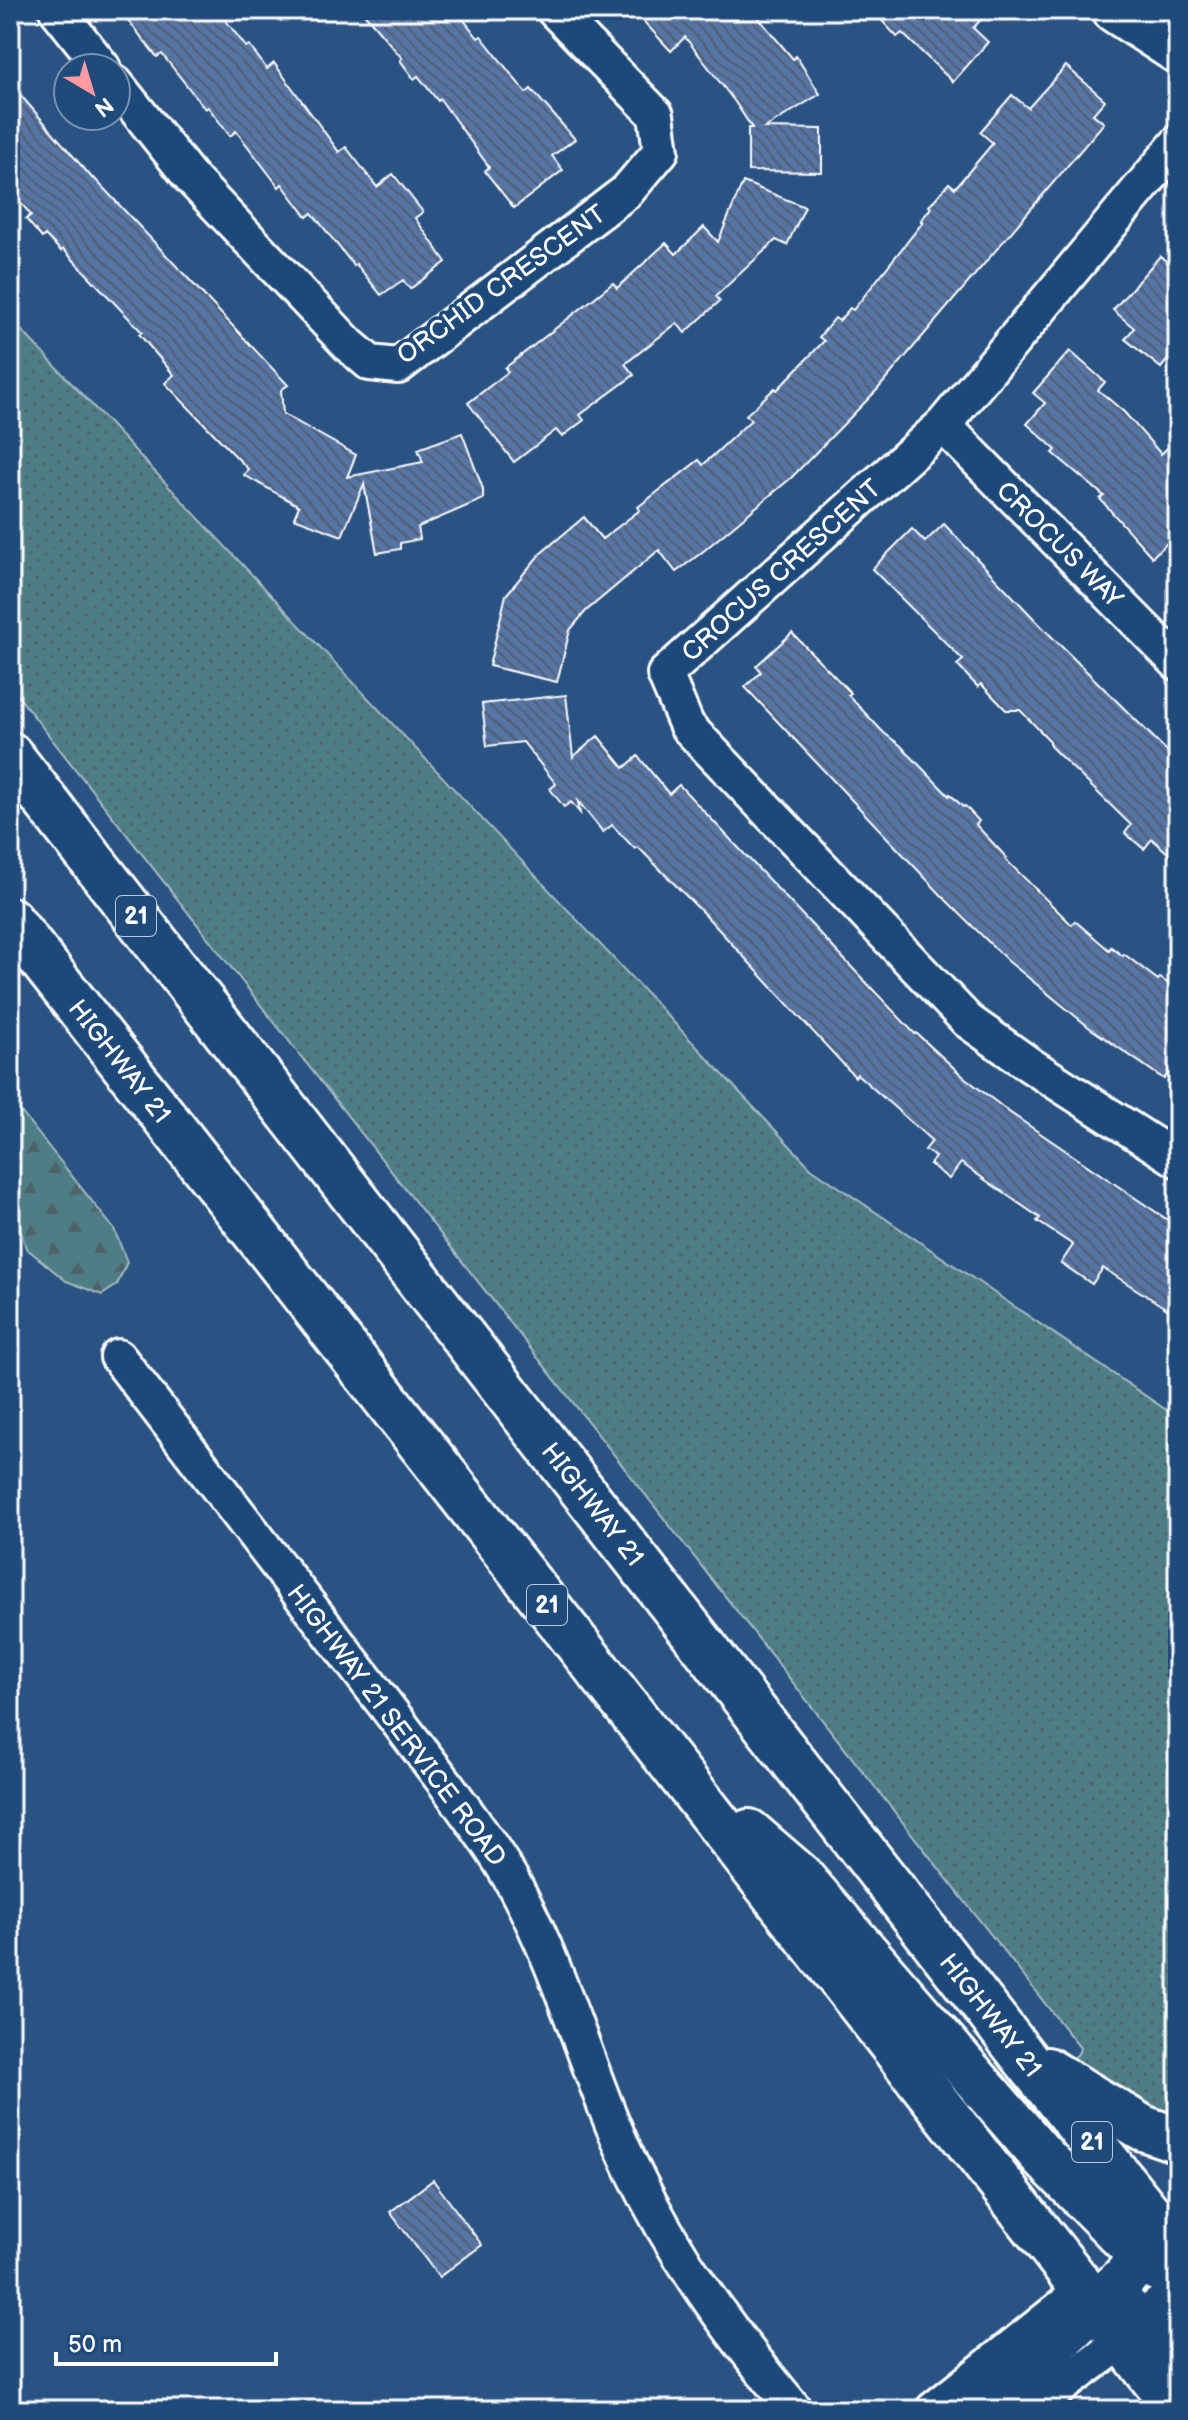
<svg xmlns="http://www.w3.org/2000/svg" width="1188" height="2420" viewBox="0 0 1188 2420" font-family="'Balsamiq Sans',sans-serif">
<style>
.grass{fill:url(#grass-dots);stroke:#a7bec2;stroke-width:2}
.forest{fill:url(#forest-firs);stroke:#a7bec2;stroke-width:2}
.building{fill:url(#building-back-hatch);stroke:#fff;stroke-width:2}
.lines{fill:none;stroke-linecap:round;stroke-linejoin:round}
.minor-casing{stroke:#fff;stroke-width:40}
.tertiary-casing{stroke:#fff;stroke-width:50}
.secondary-casing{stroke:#fff;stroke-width:50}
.primary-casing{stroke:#fff;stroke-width:50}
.minor{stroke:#1f4a7a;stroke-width:34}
.tertiary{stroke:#1f4a7a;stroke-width:44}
.secondary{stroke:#1f4a7a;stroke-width:44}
.primary{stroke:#1f4a7a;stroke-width:44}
.labels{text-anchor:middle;stroke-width:7;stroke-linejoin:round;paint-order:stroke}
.shield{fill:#1f4a7a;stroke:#bcc9d7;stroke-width:2}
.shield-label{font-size:24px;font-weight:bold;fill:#fff}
.street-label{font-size:26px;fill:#fff;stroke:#1f4a7a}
</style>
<defs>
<pattern id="grass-dots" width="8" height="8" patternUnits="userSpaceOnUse" patternTransform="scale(2)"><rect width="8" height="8" fill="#4f7d86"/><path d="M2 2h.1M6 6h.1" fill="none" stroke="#4e6469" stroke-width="1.8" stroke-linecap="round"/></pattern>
<pattern id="forest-firs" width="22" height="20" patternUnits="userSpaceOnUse" patternTransform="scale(2)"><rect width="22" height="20" fill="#4f7d86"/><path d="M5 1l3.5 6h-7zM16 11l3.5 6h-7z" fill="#4e6469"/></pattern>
<pattern id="building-back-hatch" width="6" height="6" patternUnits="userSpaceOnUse" patternTransform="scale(2)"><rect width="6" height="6" fill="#5674a4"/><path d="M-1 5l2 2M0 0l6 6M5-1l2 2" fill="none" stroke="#505e74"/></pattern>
</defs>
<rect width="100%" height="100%" fill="#2a5282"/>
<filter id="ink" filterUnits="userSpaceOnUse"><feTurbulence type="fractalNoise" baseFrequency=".0125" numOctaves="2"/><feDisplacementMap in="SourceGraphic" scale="16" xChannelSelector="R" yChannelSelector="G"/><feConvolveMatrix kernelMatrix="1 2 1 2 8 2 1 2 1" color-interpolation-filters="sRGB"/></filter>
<g filter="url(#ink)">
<polygon class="grass" points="10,318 811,1168 1178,1418 1178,2098 1171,2099 1171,2116 1162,2121 1068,2062 1078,2054 1080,2048 10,686"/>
<polygon class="forest" points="10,1098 114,1229 127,1262 117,1285 102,1295 66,1281 26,1248 18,1222 10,1210"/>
<g class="building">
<polygon points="120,10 218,10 246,47 249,45 267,69 274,63 339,152 346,147 377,187 393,174 423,212 415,218 446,262 410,289 403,280 381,295 356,264 354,266 312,213 307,217 282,184 279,187 236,131 230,136 208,107 205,109 162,54 157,57"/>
<polygon points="361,10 456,10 478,38 481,36 526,93 531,89 575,139 552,156 563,170 514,208 485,171 489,167 440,99 438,101 418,76 414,79 400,60 402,58"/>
<polygon points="633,10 726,10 735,20 748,10 752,10 793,59 796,56 820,94 765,128 822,129 822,172 748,171 748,128 752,128 735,102 685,37 671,51"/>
<polygon points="872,10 990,10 973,28 988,42 953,82 902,33 897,37"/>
<polygon points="1066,66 1105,100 1093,114 1104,123 877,390 791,478 701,553 676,572 659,550 586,611 570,630 557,682 489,666 506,595 540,554 584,517 602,539 640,510 638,507 699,460 703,465 751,420 746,415 775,388 777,390 824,341 819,337 835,318 839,321 850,308 853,310 923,222 921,220 931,208 929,206 949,183 955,188 993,143 980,132 1012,95 1028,108"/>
<polygon points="10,83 93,179 94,178 288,385 281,390 283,414 356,455 347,477 423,462 418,449 462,433 483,489 483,499 418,527 420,539 400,543 400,549 377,553 364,484 342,536 294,518 299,506 244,475 248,469 165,383 174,375 139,334 142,332 63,249 61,251 45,235 42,238 26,219 31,215 10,190"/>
<polygon points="743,182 805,207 787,245 776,240 716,296 720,301 685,333 677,323 625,364 634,375 580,415 584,420 562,437 556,430 514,462 468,403 508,372 505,368 584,306 613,283 617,288 666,243 676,254 704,227 718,242"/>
<polygon points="1160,256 1178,271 1178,347 1161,368 1125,339 1134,328 1113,310"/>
<polygon points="1070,351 1105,382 1098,390 1124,412 1161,454 1178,438 1178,533 1152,557 1100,499 1104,496 1053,453 1056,450 1027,424 1045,403 1033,393"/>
<polygon points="944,524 1043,628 1178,762 1178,862 1152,839 1144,849 1125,833 1131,825 1050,746 1050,741 1020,710 1006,710 981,684 978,687 957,665 963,660 872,569 912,529 925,542"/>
<polygon points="792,633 851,693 848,695 884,733 900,745 949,796 950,794 963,807 965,806 979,821 976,825 1007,858 1005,859 1072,925 1075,921 1109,950 1111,947 1123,956 1124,954 1158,980 1160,978 1178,990 1178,1058 1164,1079 1090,1028 1008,961 947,901 745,687 761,672 756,666"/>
<polygon points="566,695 573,757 598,736 624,768 638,756 669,794 679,785 915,1034 916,1033 964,1077 1009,1112 1178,1227 1178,1316 1103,1268 1092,1284 1061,1263 1073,1245 1037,1221 1040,1218 961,1163 949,1179 930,1164 935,1157 925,1150 932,1141 857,1074 855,1077 708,918 638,847 635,849 612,825 603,832 578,801 580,813 571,802 564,807 550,789 556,784 523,742 487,746 482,704"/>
<polygon points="433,2180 482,2245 439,2277 390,2212"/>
</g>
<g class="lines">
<g class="minor-casing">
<g id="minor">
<polyline points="57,10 103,68"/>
<polyline points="116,84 191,178 349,345 370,363 398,366 626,192 661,151 656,115 554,10"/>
<polyline points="1178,143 943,425 665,674 687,726 968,1021 1030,1065 1178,1160"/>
<polyline points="943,425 1178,663"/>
<path d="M118,1357L446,1784C470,1818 497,1852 517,1890C565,1979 589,2079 633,2170C675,2258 732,2335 795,2410"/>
<polyline points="933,2410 1082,2291"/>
<polyline points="1029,2410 1122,2341"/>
</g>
</g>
<g class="tertiary-casing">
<polyline id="tertiary" points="1115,10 1178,51"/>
</g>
<g class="secondary-casing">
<polyline id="secondary" points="1122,2341 1178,2296"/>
</g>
<g class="primary-casing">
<g id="primary">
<polyline points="10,755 1022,2055 1178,2250"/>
<polyline points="10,920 1178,2410"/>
<polyline points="749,1832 799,1875 1043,2157 1142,2257 1156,2268 1178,2277"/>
<polyline points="1047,2070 1143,2128 1178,2140"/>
<polyline points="1118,2301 1178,2357"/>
<polyline points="985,2410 1125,2277 1158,2235"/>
</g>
</g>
<use href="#minor" class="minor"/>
<use href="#tertiary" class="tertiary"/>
<use href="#secondary" class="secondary"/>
<use href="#primary" class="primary"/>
</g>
</g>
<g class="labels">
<g class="shield">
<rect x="116" y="896" width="40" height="40" rx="6"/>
<rect x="527" y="1585" width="40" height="40" rx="6"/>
<rect x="1072" y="2122" width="40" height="40" rx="6"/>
</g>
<g class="shield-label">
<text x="136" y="924">21</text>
<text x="547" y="1613">21</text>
<text x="1092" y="2150">21</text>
</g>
<g class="street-label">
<text transform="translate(501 284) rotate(-36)" y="9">ORCHID CRESCENT</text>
<text transform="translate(1060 544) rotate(45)" y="9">CROCUS WAY</text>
<text transform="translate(781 570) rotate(-42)" y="9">CROCUS CRESCENT</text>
<text transform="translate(120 1061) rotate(52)" y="9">HIGHWAY 21</text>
<text transform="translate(593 1504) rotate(52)" y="9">HIGHWAY 21</text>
<text transform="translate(397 1725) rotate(53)" y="9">HIGHWAY 21 SERVICE ROAD</text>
<text transform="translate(991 2015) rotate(52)" y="9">HIGHWAY 21</text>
</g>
</g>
<rect width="1188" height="2420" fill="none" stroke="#1f4a7a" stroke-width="40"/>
<rect x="20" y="20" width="1148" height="2380" fill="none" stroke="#fff" stroke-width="3" filter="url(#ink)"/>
<g transform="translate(92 92) rotate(142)"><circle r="38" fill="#1f4a7a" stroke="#7992af" stroke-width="2"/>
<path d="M0-6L14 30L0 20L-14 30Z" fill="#ff9aa2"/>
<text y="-12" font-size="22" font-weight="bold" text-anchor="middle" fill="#ffffff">N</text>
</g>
<path d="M56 2352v12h220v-12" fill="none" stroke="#ffffff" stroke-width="4"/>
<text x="68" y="2352" font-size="24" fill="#ffffff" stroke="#1f4a7a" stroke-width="6" paint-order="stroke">50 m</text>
</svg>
